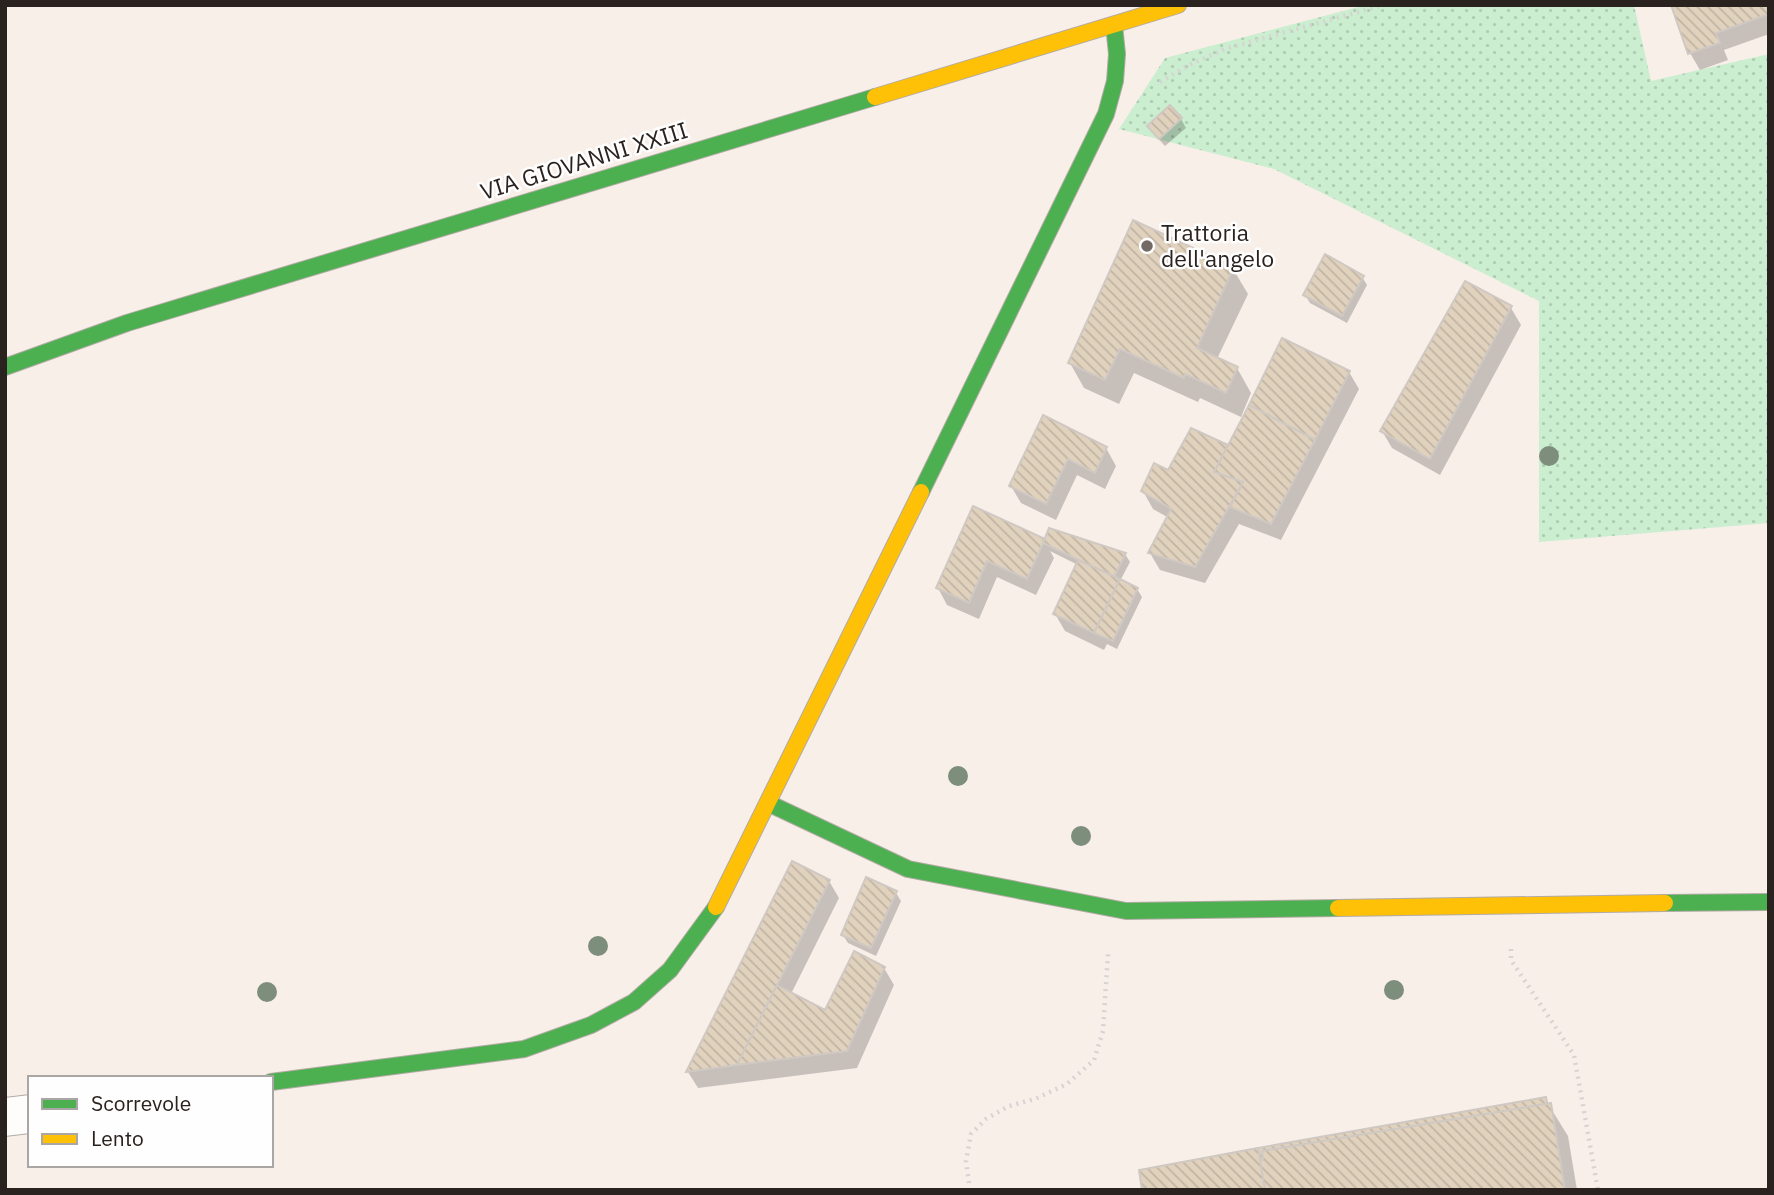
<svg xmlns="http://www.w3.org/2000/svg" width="1774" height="1195" viewBox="0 0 1774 1195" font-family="'IBM Plex Sans',sans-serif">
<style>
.grass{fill:url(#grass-dots)}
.shadow{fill:#0003}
.building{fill:url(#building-back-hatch);stroke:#d0c9c3;stroke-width:2}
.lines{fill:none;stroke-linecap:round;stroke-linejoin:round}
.street-casing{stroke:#b2aaa5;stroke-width:40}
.fast-casing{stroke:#b2aaa5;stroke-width:18}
.slow-casing{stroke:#b2aaa5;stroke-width:18}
.path{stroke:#d6d3d2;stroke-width:4.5;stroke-dasharray:2 5;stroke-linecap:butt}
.street{stroke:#fefdfc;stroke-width:38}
.fast{stroke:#4caf50;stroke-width:16}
.slow{stroke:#ffc107;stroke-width:16}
.tree{fill:#7d8e7d}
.poi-dot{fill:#726a65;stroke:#fefefe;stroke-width:2.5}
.labels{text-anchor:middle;stroke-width:5;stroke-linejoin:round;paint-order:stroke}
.street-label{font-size:23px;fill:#2a221e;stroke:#fefefe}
.poi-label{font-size:23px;fill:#2a221e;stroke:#fefefe;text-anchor:start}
</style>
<defs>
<pattern id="grass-dots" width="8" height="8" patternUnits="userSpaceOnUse" patternTransform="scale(1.75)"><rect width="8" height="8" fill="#caeecf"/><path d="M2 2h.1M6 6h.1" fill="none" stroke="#aeccb1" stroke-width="1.8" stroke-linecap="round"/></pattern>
<pattern id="building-back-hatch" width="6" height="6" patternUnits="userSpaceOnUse" patternTransform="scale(1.75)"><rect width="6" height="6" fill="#e1d2be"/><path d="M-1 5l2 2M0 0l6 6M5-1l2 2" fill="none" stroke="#c1b4a3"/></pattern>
</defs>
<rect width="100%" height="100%" fill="#f9efe9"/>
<polygon class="grass" points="1366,5 1634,5 1651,81 1769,54 1769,523 1539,542 1539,301 1274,169 1119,129 1165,58"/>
<g class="shadow">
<polygon points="1672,5 1769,5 1769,34 1724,50 1728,60 1700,70 1690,53"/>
<polygon points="1170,108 1181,119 1186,128 1165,146 1154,134 1150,126"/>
<polygon points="1233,269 1248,294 1217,359 1237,368 1251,393 1241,417 1200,398 1198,402 1134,373 1119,404 1084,388 1070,363"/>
<polygon points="1362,277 1367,285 1347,323 1310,303 1305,295"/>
<polygon points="1511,308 1521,325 1440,475 1392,448 1382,431"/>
<polygon points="1349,372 1359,389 1281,540 1239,524 1205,583 1160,570 1150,553 1169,518 1153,509 1143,491 1169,473 1192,431 1229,448"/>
<polygon points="1044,418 1106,448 1116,466 1105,489 1077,475 1056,520 1021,503 1011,486"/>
<polygon points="974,508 1046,541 1125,554 1130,562 1120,581 1137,589 1142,597 1117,649 1107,644 1104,650 1065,631 1055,614 1078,565 1050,551 1054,558 1036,595 997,577 979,619 947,605 938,588"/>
<polygon points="829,881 839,898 791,994 826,1012 884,968 894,985 857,1068 698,1088 688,1072"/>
<polygon points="896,893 901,901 876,956 848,943 843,935"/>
<polygon points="1545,1099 1568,1136 1577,1190 1144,1190"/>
</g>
<g class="building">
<polygon points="1671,5 1767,5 1769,14 1716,33 1720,43 1688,54"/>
<polygon points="1170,105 1182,118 1159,139 1147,126"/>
<polygon points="1133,220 1234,267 1197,348 1238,367 1226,393 1185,374 1184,378 1120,349 1105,380 1068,363"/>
<polygon points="1325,254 1364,276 1342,316 1303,295"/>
<polygon points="1465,281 1512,306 1430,459 1380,431"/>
<polygon points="1282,338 1350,371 1315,440 1249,405"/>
<polygon points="1249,405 1315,440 1271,524 1230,507 1243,482 1214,472"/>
<polygon points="1043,415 1107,447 1095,473 1068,459 1046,504 1009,486"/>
<polygon points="1191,428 1228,445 1214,472 1243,482 1195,567 1148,553 1171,509 1141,491 1154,463 1168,470"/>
<polygon points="973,506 1045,539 1027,579 987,561 969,603 936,588"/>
<polygon points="1049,528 1126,553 1114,577 1043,543"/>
<polygon points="1078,560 1120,579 1094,633 1053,614"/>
<polygon points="1120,579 1138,588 1113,641 1094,633"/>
<polygon points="792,861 830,880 737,1065 686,1072"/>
<polygon points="866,877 897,891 871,948 841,935"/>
<polygon points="854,951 885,967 847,1051 737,1065 777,985 825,1010"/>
<polygon points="1546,1097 1563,1190 1265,1190 1258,1148"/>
<polygon points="1551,1103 1565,1190 1158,1190 1156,1179 1263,1160 1262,1151"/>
<polygon points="1258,1148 1265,1190 1142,1190 1139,1170"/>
</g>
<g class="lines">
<g class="street-casing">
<polyline id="street" points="5,1117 30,1114"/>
</g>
<g class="fast-casing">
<g id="fast">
<polyline points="5,367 127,323 875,97"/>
<polyline points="921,492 1106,114 1115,81 1117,54 1114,25"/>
<polyline points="768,803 908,869 1126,911 1338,908"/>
<polyline points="1665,903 1769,902"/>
<polyline points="271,1082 524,1049 591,1025 634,1002 670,970 716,907"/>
</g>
</g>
<g class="slow-casing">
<g id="slow">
<polyline points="875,97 1178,5"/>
<polyline points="716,907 921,492"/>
<polyline points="1338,908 1665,903"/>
</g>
</g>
<g class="path">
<polyline points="1160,82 1189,65 1225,49 1383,5"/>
<polyline points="1511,949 1511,960 1574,1055 1598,1190"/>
<polyline points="970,1190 966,1161 971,1134 986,1119 1009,1106 1035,1099 1067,1084 1094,1060 1103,1031 1108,954"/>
</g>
<use href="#street" class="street"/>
<use href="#fast" class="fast"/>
<use href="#slow" class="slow"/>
</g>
<g class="tree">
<circle cx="1549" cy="456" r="10"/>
<circle cx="958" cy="776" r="10"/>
<circle cx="1081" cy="836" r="10"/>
<circle cx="598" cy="946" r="10"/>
<circle cx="1394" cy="990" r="10"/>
<circle cx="267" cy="992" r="10"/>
</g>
<circle class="poi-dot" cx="1147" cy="246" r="7"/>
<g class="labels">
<g class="street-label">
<text transform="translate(584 161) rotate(-17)" y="8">VIA GIOVANNI XXIII</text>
</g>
<g class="poi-label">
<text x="1161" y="241">Trattoria<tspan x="1161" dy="26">dell'angelo</tspan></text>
</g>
</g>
<rect width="1774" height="1195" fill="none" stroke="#2a221e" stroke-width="14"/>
<rect x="28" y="1076" width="245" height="91" fill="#fefefe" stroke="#a9a6a4" stroke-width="2"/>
<rect x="42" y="1099" width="35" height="10" fill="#4caf50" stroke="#a9a6a4" stroke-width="2"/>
<text x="91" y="1111" font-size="21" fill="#2a221e">Scorrevole</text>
<rect x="42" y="1134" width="35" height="10" fill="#ffc107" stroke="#a9a6a4" stroke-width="2"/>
<text x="91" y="1146" font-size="21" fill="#2a221e">Lento</text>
</svg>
